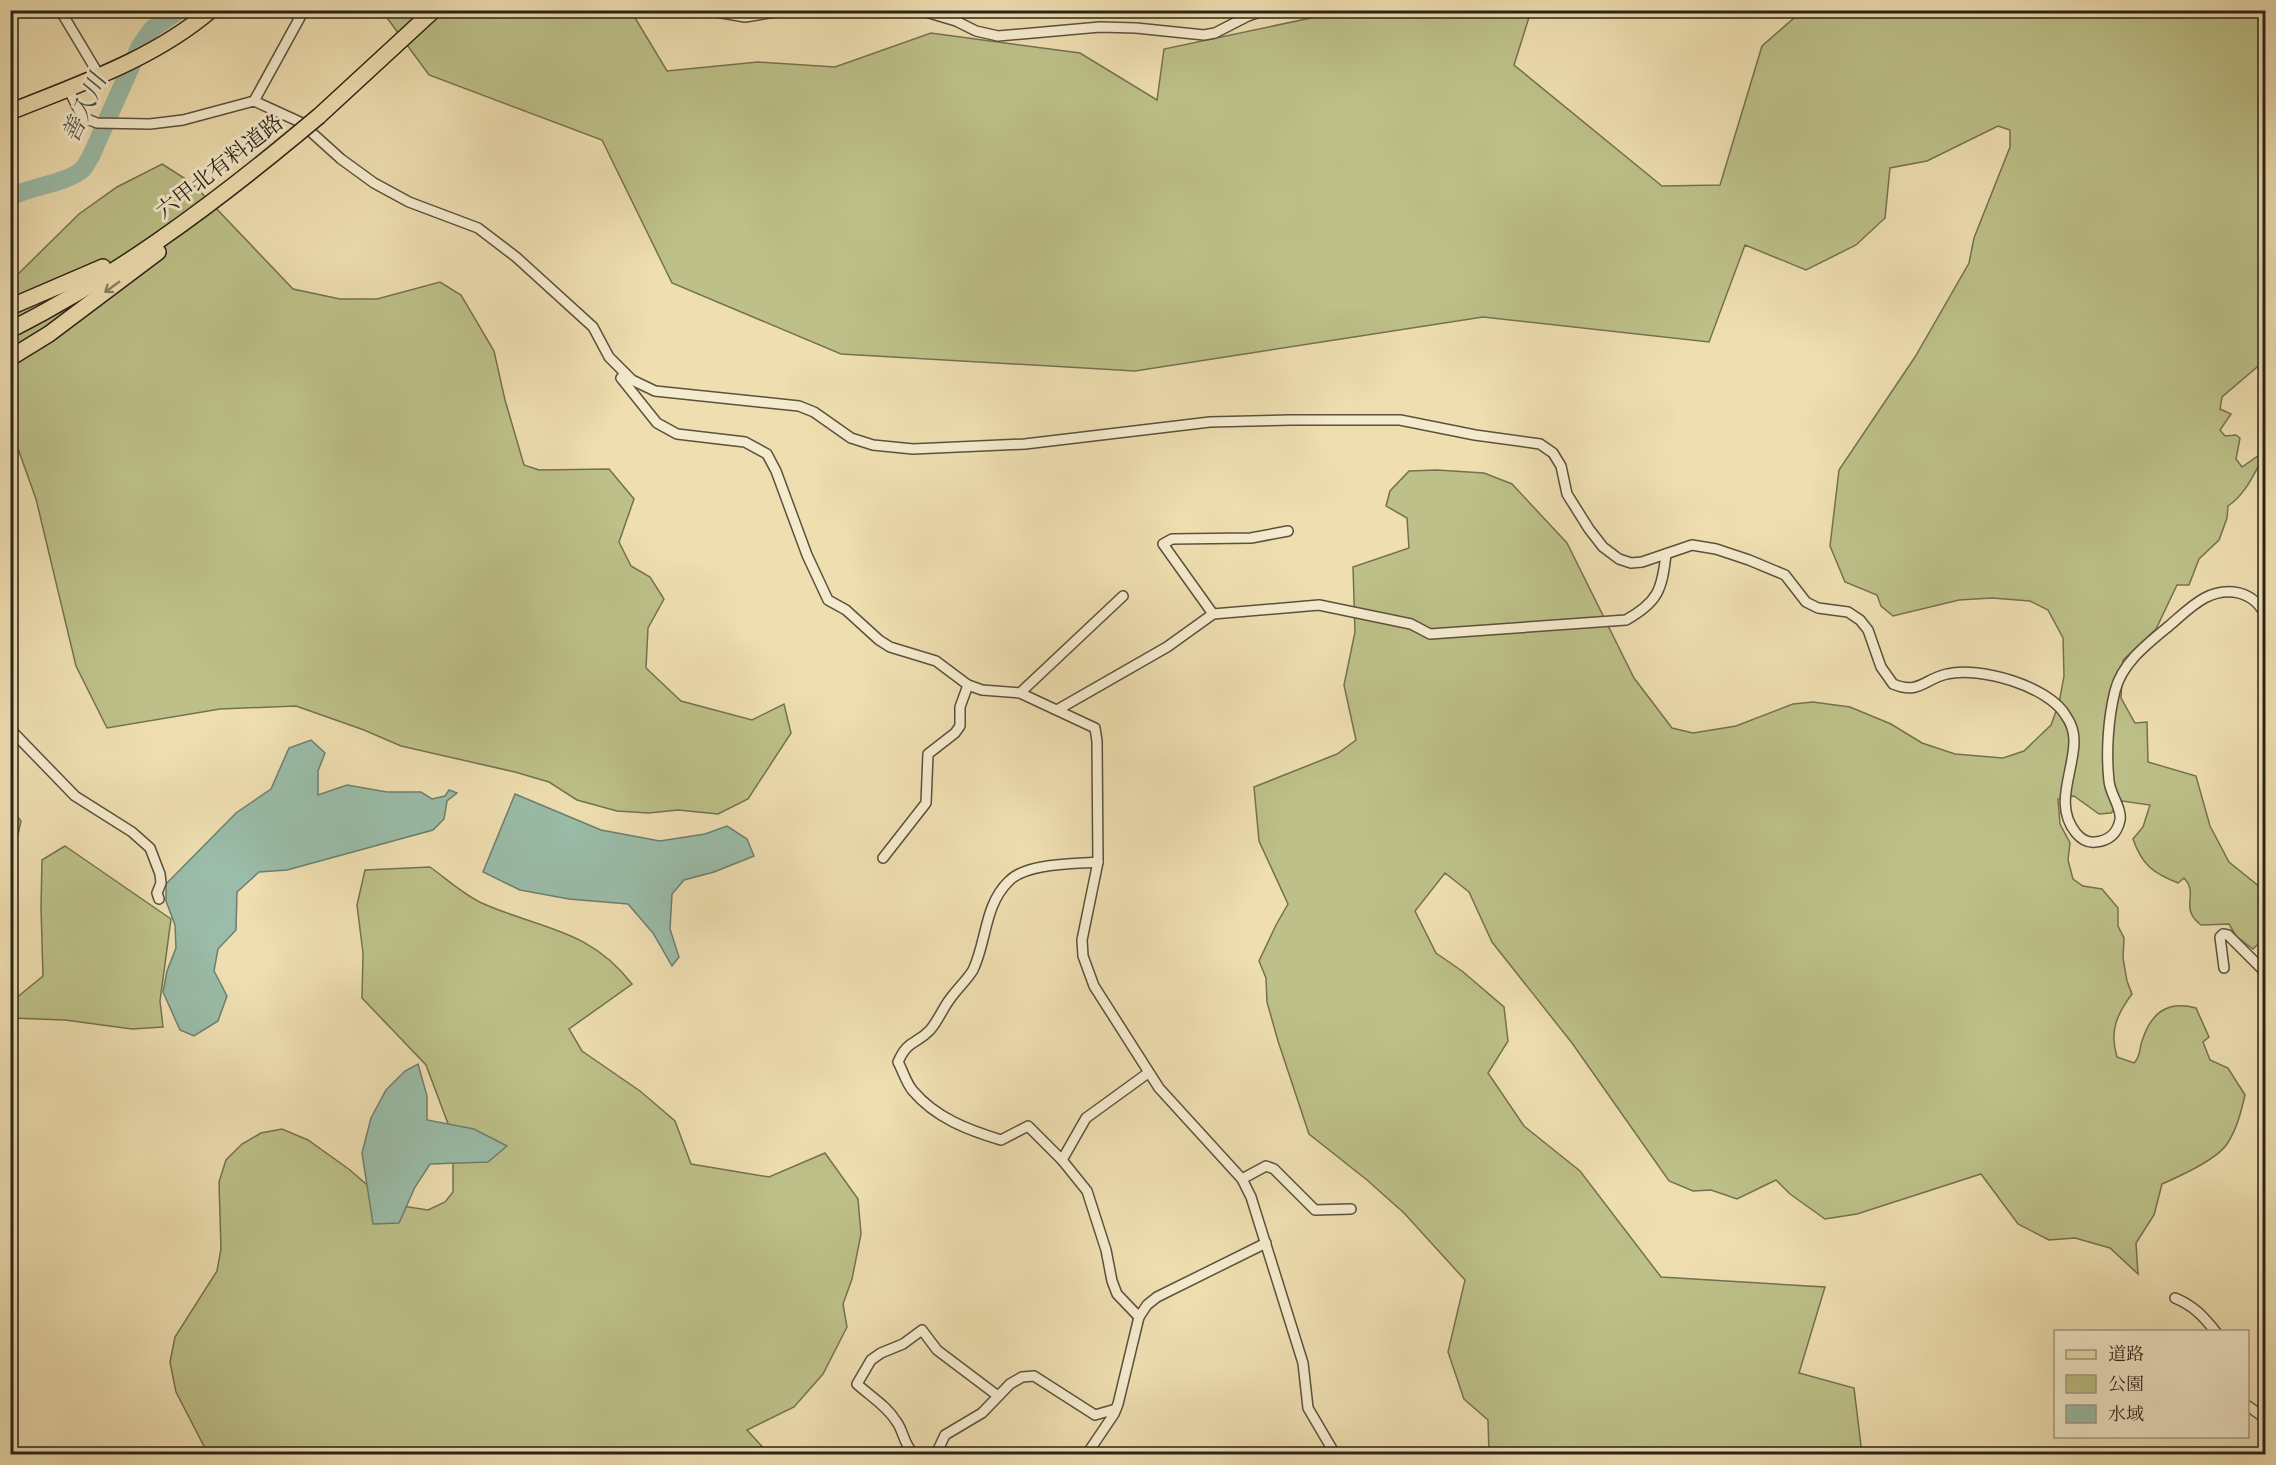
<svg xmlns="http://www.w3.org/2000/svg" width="2276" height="1465" viewBox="0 0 2276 1465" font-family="'IM FELL DW Pica','Noto Serif JP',serif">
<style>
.green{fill:#bdc088;stroke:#747150;stroke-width:1.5}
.water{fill:#9abca8;stroke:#6d7e6e;stroke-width:1.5}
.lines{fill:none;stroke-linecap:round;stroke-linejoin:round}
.river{stroke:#9abca8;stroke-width:18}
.minor-casing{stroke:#5b513e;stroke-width:12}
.primary-casing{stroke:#2a2218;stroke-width:18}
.minor{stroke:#f4eacc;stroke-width:9}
.primary{stroke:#eedeb0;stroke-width:15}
.primary-bridge-casing{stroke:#2a2218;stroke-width:18;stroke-linecap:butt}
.primary-bridge{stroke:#eedeb0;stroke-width:15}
.oneway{stroke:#8c8064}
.labels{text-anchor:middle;stroke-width:6;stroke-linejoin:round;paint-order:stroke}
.street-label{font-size:22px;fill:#2a2218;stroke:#f4eacc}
.water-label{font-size:24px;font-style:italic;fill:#4c5043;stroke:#f4eacc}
</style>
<rect width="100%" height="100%" fill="#eedeb0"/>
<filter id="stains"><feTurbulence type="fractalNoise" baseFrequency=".00333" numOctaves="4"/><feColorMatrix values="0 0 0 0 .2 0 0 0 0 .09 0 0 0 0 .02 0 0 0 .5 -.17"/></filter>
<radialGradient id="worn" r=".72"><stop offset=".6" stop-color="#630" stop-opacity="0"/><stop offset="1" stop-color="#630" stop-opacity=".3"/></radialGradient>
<g class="green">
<path d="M382,11H631L667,71L758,62L835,67L931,33L1080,53L1157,100L1164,49L1344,11H1531L1514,65L1662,186L1720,185L1762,46L1802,11H2262L2266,16L2265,364L2263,362L2222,397L2220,409L2231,414L2220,430L2225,436L2236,435L2240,438L2236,459L2242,467L2265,451V454C2254,473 2247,493 2228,506L2227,518L2219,540L2199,559L2189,585H2177L2156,629L2123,660L2121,698L2135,723L2147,722L2148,762L2196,776L2210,826L2229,862L2261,888L2265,906V937L2253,949L2236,936L2229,924L2201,925C2178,907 2200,895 2184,878L2178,883C2153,873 2142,865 2133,839L2143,827L2150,805L2122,801L2111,813L2099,814L2074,796L2058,799L2060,824L2070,843L2068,860L2073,879L2083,886L2102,889L2118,908V926L2124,938L2123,958L2127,981L2132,994C2117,1014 2109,1031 2117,1057L2134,1063C2141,1056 2139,1049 2142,1041C2151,1013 2167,1000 2196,1008L2209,1037L2203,1042L2210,1060L2228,1068L2245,1095C2241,1112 2237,1129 2227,1144C2216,1160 2180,1176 2162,1184L2154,1215L2136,1243L2138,1274L2110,1248L2075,1238L2049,1240L2018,1224L1981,1174L1857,1214L1825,1219L1790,1194L1776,1180L1737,1199L1711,1190L1693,1191L1669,1181L1572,1043L1492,942L1469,892L1445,873L1415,911L1436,953L1462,971L1504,1007L1508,1041L1488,1073L1524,1126L1580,1171L1661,1277L1825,1287L1799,1373L1854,1388L1862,1454H1489L1488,1420L1464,1399L1448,1352L1465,1280L1404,1213L1367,1180L1309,1134L1278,1041L1267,1002L1266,978L1259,961L1276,925L1288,904L1259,841L1254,787L1337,754L1356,740L1344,685L1355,632L1353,567L1409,548L1407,518L1386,506L1390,491L1409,471L1437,470L1484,473L1512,484L1567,543L1634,678L1672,728L1693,733L1736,726L1793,704L1813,702L1850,707L1891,724L1922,743L1955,754L2003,758L2024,751L2051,725L2059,703L2064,676L2063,638L2048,610L2030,601L1992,598L1959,600L1893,616L1881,606L1877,595L1845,582L1830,546L1839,470L1915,357L1969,263L1974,238L2010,147V130L1998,126L1927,161L1890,168L1885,218L1856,245L1806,270L1745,245L1709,342L1483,317L1135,371L841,354L672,283L602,140L429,75Z"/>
<polygon points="162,164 192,183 293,289 340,299 377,299 440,282 461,295 494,351 505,400 524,465 539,470 609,469 634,499 619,542 631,566 650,577 664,599 648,628 646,668 681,701 752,720 784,704 791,733 748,799 718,814 678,810 649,813 617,811 577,800 549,782 515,772 401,746 364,730 296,706 220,709 107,728 76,666 36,499 11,429 11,281 79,214 117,187"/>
<polygon points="11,809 21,821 12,861 16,893 11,912"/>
<polygon points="65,846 171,919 160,1001 163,1027 132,1029 65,1020 11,1018 11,1000 15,999 43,976 41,908 42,860"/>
<path d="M430,867C447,879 465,896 484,904C541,929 590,929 632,984L569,1029L582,1051L640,1091L675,1121L691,1164L769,1177L825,1153L858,1199L861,1234L852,1279L843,1304L847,1327L823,1374L794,1407L747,1430L769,1454H208L176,1392L170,1362L175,1337L217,1271L221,1249L219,1182L226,1160L242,1144L261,1133L282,1129L308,1140L350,1170L389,1204L428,1210L445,1202L453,1192V1137L426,1065L362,998L363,953L357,905L365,870Z"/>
</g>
<g class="water">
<polygon points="311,740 325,753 318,771 318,795 347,785 387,792 421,792 432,799 445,796 449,790 457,793 447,801 444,819 433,830 287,870 259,872 237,892 236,930 218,949 214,971 227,996 218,1021 194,1036 180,1030 163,992 167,971 176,948 175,925 166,901 166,884 236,813 271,789 289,748"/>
<polygon points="515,794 601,830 660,841 705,834 727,826 747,839 754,856 714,872 684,880 672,894 670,929 679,957 672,966 653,933 628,904 569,899 520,890 483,872"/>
<polygon points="418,1064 427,1096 427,1120 474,1129 507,1146 488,1162 430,1164 415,1187 399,1223 373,1224 362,1153 371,1118 386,1090 405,1071"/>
</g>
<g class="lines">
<path class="river" d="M10,197C32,186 62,184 79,172C85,169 87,162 91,156L140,46L152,29L180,10"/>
<g class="minor-casing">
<g id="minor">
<polyline points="60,10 99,75"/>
<polyline points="705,10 745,17 788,10"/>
<polyline points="919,10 956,21 976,31 998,36 1100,27 1136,28 1204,35 1215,33 1248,16 1265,10"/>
<path d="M68,88L82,117L97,123L150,124L183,120L254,101L300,122L341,159L374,183L409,202L478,228L516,257L593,327L609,357L632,380L655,391L799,406L814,412L851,438L873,445L913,449L1025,444L1210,422L1291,420H1400L1475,435L1540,444L1553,453L1561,466L1567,494L1589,529L1603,547L1619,559L1631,563L1642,562L1692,545L1716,549L1749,560L1785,575L1806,602L1818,608L1848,612L1860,620L1868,630L1881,667L1893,684C1919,695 1924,679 1947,674C1979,666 2049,686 2066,716C2071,723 2074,732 2074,741C2074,772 2053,805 2076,833C2081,839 2087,843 2095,842C2109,841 2117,834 2120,820C2122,808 2110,794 2109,781C2106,753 2108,719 2115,691C2122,663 2147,644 2169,626C2189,609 2209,586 2239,593C2251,596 2260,604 2266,616"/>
<polyline points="254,101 304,10"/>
<polyline points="625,373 621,378 657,423 677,434 745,442 767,454 776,471 807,555 828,600 846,610 879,640 890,647 936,661 968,685 982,690 1020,693 1095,728 1097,741 1098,862 1082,940 1083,956 1094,986 1159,1088 1242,1179 1251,1197 1303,1363 1308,1408 1335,1454"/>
<polyline points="1213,614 1163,544 1172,539 1251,538 1288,531"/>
<polyline points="1020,693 1123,596"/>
<path d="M1057,710L1167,647L1213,614L1319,605L1411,624L1430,634L1626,620C1658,602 1662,590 1666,554"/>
<polyline points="10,729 75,796 132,832 150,848 160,874 161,883 157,893 159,899"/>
<polyline points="883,858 926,803 928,754 955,733 960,726 960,707 968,685"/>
<path d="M1098,862C1074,864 1026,863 1009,881C984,905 987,941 973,970C967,980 957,989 950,999C943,1008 938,1021 930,1030C916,1045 908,1039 898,1062C903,1071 906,1083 913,1091C936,1118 968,1130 1001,1140L1028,1126L1062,1160L1087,1191L1106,1250L1112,1281L1117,1294L1139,1317"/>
<polyline points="2224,968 2220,937 2223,934 2228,935 2266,973"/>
<polyline points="1062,1160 1086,1118 1148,1073"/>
<polyline points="1242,1179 1266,1166 1274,1169 1315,1210 1351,1209"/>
<path d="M2175,1298C2194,1306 2203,1316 2216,1332"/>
<polyline points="2248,1406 2266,1419"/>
<path d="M914,1454C903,1444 904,1431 896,1421C887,1406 870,1396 857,1384L871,1360L881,1353L903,1344L922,1330L937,1350L998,1396"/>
<polyline points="936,1454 945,1435 982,1413 1010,1384 1022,1377 1034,1376 1095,1415 1116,1409"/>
<polyline points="1087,1454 1114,1414 1118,1404 1139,1317 1147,1305 1157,1297 1266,1243"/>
</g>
</g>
<g class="primary-casing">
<g id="primary">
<path d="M10,112C79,84 154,59 211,10"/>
<polyline points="319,116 434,10"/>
<polyline points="10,307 103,267"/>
<path d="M10,330C113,278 207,209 295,136"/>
<polyline points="10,358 49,334 158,252"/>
</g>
</g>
<use href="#minor" class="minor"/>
<use href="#primary" class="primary"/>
<g class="primary-bridge-casing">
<polyline id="primary-bridge" points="295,136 319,116"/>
</g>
<use href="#primary-bridge" class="primary-bridge"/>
</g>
<defs><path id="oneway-shaft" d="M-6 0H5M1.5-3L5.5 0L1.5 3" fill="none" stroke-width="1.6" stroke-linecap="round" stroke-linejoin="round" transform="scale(1.5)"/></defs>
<use class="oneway" href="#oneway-shaft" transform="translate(112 287) rotate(144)"/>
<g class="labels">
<g class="street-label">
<text transform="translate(219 166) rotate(-38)" y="8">六甲北有料道路</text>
</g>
<g class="water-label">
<text transform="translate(84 108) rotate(-65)" y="8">善入川</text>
</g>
</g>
<rect width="2276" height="1465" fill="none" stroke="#eedeb0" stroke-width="36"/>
<rect x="12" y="12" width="2252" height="1441" fill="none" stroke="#2a2218" stroke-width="3"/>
<rect x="18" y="18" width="2240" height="1429" fill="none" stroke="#2a2218" stroke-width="1.5"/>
<rect x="2054" y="1330" width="195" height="108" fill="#f4eacc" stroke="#a39a84" stroke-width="1.5"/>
<rect x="2066" y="1350" width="30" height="9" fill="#eedeb0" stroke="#a39a84" stroke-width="1.5"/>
<text x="2108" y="1360" font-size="18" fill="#2a2218">道路</text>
<rect x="2066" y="1375" width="30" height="18" fill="#bdc088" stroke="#a39a84" stroke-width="1.5"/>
<text x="2108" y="1390" font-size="18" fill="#2a2218">公園</text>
<rect x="2066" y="1405" width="30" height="18" fill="#9abca8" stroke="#a39a84" stroke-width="1.5"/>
<text x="2108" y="1420" font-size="18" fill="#2a2218">水域</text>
<rect width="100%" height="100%" filter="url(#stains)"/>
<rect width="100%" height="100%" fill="url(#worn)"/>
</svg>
